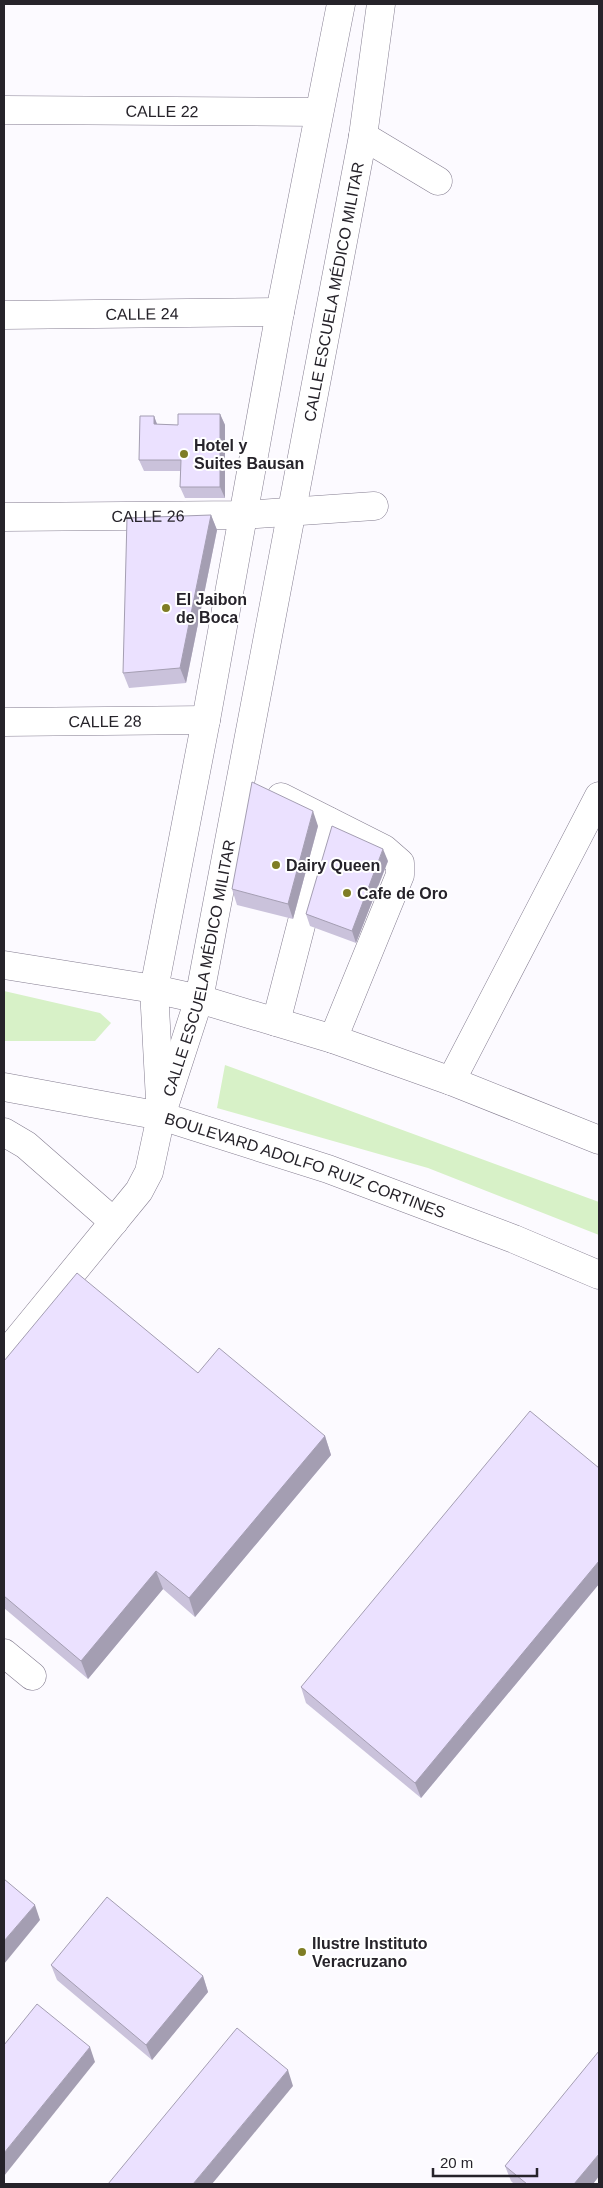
<svg xmlns="http://www.w3.org/2000/svg" width="603" height="2188" viewBox="0 0 603 2188" font-family="Helvetica,sans-serif">
<style>
.green{fill:#d7f1c7}
.lines{fill:none;stroke-linecap:round;stroke-linejoin:round}
.minor-casing{stroke:#847d90;stroke-width:29}
.major-casing{stroke:#847d90;stroke-width:29}
.minor{stroke:#fff;stroke-width:28}
.major{stroke:#fff;stroke-width:28}
.wall{fill:#cac2db}
.shaded-wall{fill:#a49eb2}
.building{fill:#ebe1ff;stroke:#a49eb2}
.poi-dot{fill:#7f7d25;stroke:#fff;stroke-width:2}
.labels{text-anchor:middle;stroke-width:4;stroke-linejoin:round;paint-order:stroke}
.street-label{font-size:16px;fill:#26232a;stroke:#fff}
.poi-label{font-size:16px;font-weight:bold;fill:#26232a;stroke:#fff;text-anchor:start}
</style>
<rect width="100%" height="100%" fill="#fcfaff"/>
<g class="green">
<polygon points="4,991 100,1013 111,1023 95,1041 4,1041"/>
<polygon points="225,1065 599,1202 599,1235 428,1168 217,1108"/>
</g>
<g class="lines">
<g class="minor-casing">
<g id="minor">
<path id="s1" d="M4,110L319,112"/>
<polyline points="363,136 438,181"/>
<path id="s2" d="M4,315L280,312"/>
<path id="s3" d="M4,517L243,515L374,506"/>
<path id="s4" d="M4,722L206,720"/>
<polyline points="281,797 384,849 400,863 400,875 333,1039"/>
<polyline points="276,1022 328,821"/>
<polyline points="451,1081 599,796"/>
<polyline points="160,1100 154,989 206,720 280,312 341,4"/>
<polyline points="4,1132 26,1145 114,1222"/>
<path id="s5" d="M4,1356L139,1191L149,1172L161,1116L199,999L363,136L381,4"/>
<polyline points="4,1653 32,1676"/>
</g>
</g>
<g class="major-casing">
<g id="major">
<polyline points="4,965 154,989 199,999 333,1039 451,1081 599,1140"/>
<path id="s6" d="M4,1087L161,1116L328,1169L514,1239L599,1275"/>
</g>
</g>
<use href="#minor" class="minor"/>
<use href="#major" class="major"/>
</g>
<g class="wall">
<polygon points="220,414 225,425 225,498 185,498 180,487 181,471 144,471 139,460 154,416 157,424 178,425"/>
<polygon points="211,515 217,530 186,683 129,688 123,673"/>
<polygon points="318,826 293,919 237,905 232,889"/>
<polygon points="388,861 356,943 310,926 306,914"/>
<polygon points="4,1361 198,1373 325,1436 331,1455 195,1617 163,1589 88,1679 4,1608"/>
<polygon points="599,1468 599,1584 421,1798 306,1703 301,1687"/>
<polygon points="51,1965 203,1976 208,1992 152,2060 57,1980"/>
<polygon points="505,2166 599,2176 593,2184 514,2184 511,2181"/>
</g>
<g class="shaded-wall">
<polygon points="220,414 225,425 225,498 220,487"/>
<polygon points="154,416 158,427 154,424"/>
<polygon points="211,515 217,530 186,683 180,668"/>
<polygon points="313,811 318,826 293,919 288,904"/>
<polygon points="383,849 388,861 356,943 352,931"/>
<polygon points="325,1436 331,1455 195,1617 189,1598"/>
<polygon points="599,1561 599,1584 421,1798 415,1783"/>
<polygon points="156,1571 163,1589 88,1679 81,1661"/>
<polygon points="35,1905 40,1920 4,1964 4,1941"/>
<polygon points="203,1976 208,1992 152,2060 146,2045"/>
<polygon points="90,2047 95,2062 4,2176 4,2153"/>
<polygon points="288,2070 293,2086 212,2184 193,2184"/>
<polygon points="599,2154 599,2176 593,2184 574,2184"/>
</g>
<g class="building">
<polygon points="178,414 220,414 220,487 180,487 181,460 139,460 140,416 154,416 154,424 178,425"/>
<polygon points="211,515 180,668 123,673 127,518"/>
<polygon points="252,782 313,811 288,904 232,889"/>
<polygon points="332,826 383,849 352,931 306,914"/>
<polygon points="77,1273 198,1373 219,1348 325,1436 189,1598 156,1571 81,1661 4,1596 4,1361"/>
<polygon points="530,1411 599,1468 599,1561 415,1783 301,1687"/>
<polygon points="4,1879 35,1905 4,1941"/>
<polygon points="107,1897 203,1976 146,2045 51,1965"/>
<polygon points="37,2004 90,2047 4,2153 4,2045"/>
<polygon points="237,2028 288,2070 193,2184 108,2184"/>
<polygon points="599,2051 599,2154 574,2184 527,2184 505,2166"/>
</g>
<g class="poi-dot">
<circle cx="184" cy="454" r="5"/>
<circle cx="166" cy="608" r="5"/>
<circle cx="276" cy="865" r="5"/>
<circle cx="347" cy="893" r="5"/>
<circle cx="302" cy="1952" r="5"/>
</g>
<g class="labels">
<g class="street-label">
<text dy="6" stroke="none"><textPath href="#s1" startOffset="158">CALLE 22</textPath></text>
<text dy="6" stroke="none"><textPath href="#s5" startOffset="1135">CALLE ESCUELA MÉDICO MILITAR</textPath></text>
<text dy="6" stroke="none"><textPath href="#s2" startOffset="138">CALLE 24</textPath></text>
<text dy="6" stroke="none"><textPath href="#s3" startOffset="144">CALLE 26</textPath></text>
<text dy="6" stroke="none"><textPath href="#s4" startOffset="101">CALLE 28</textPath></text>
<text dy="6" stroke="none"><textPath href="#s5" startOffset="445">CALLE ESCUELA MÉDICO MILITAR</textPath></text>
<text dy="6" stroke="none"><textPath href="#s6" startOffset="312">BOULEVARD ADOLFO RUIZ CORTINES</textPath></text>
</g>
<g class="poi-label">
<text x="194" y="451">Hotel y<tspan x="194" dy="18">Suites Bausan</tspan></text>
<text x="176" y="605">El Jaibon<tspan x="176" dy="18">de Boca</tspan></text>
<text x="286" y="871">Dairy Queen</text>
<text x="357" y="899">Cafe de Oro</text>
<text x="312" y="1949">Ilustre Instituto<tspan x="312" dy="18">Veracruzano</tspan></text>
</g>
</g>
<rect width="603" height="2188" fill="none" stroke="#26232a" stroke-width="10"/>
<path d="M433 2168v8h104v-8" fill="none" stroke="#26232a" stroke-width="2.5"/>
<text x="440" y="2168" font-size="15" fill="#26232a" stroke="#ffffff" stroke-width="4" paint-order="stroke">20 m</text>
</svg>
